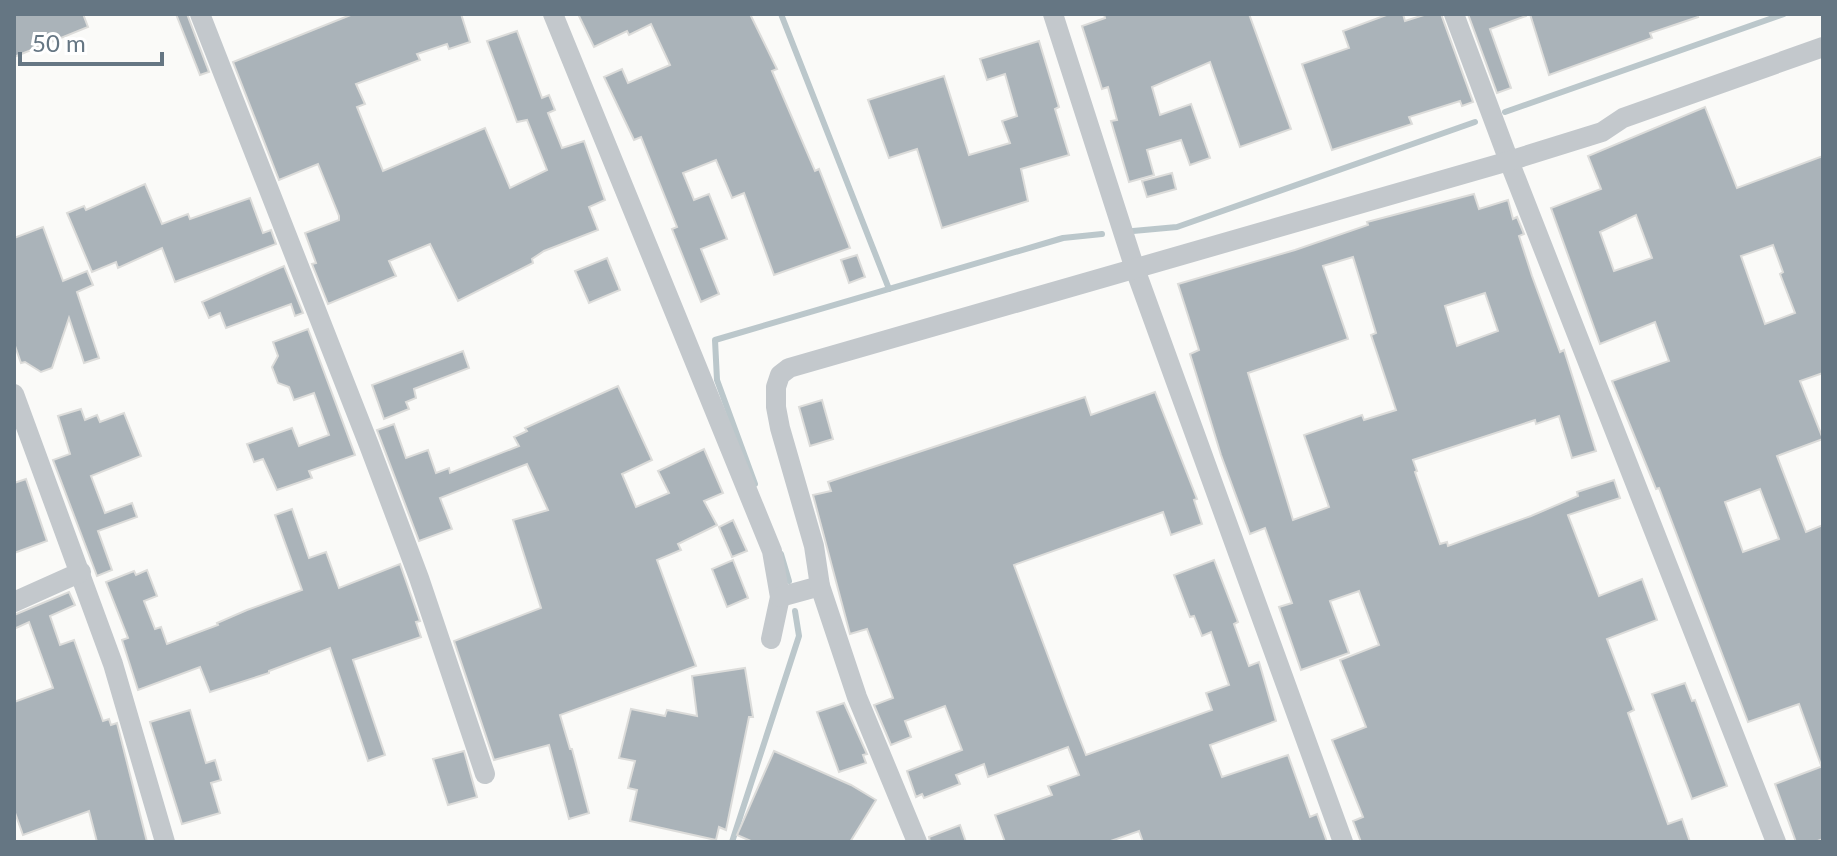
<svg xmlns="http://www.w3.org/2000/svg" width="1837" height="856" viewBox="0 0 1837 856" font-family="Lato,sans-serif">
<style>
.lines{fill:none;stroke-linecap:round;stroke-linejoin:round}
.stream{stroke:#bbc7cb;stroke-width:6}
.building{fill:#aab3b9;stroke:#dcdcda;stroke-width:2;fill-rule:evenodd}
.street{stroke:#c3c8cc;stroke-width:20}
</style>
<rect width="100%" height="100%" fill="#fafaf8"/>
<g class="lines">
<g class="stream">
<polyline points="781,14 889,289"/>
<polyline points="1505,112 1784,14"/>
<polyline points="1133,231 1177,227 1475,122"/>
<polyline points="755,484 717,380 715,340 1063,238 1102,234"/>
<polyline points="781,554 789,581"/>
<polyline points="732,842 799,636 795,611"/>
</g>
</g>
<g class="building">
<polygon points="14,14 83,14 88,27 14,57"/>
<polygon points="176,14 187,14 209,72 200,75"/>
<polygon points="353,14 461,14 470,42 449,49 447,44 417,54 420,60 356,84 365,104 357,107 383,171 485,128 510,188 547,170 527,120 517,122 487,41 517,31 542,98 549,95 555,110 548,113 562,148 584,141 605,200 589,207 598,230 544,251 532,259 533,263 458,301 430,244 389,261 396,276 328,304 312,264 316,263 305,233 339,220 339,216 318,164 279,180 233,62"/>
<polygon points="578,14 750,14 777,69 772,71 815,171 819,169 850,248 774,275 744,193 732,198 716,160 683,173 694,200 709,194 727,239 701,249 719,294 701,302 672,229 677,227 641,137 634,140 604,77 622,69 628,83 670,65 651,24 629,35 627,31 594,47"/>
<polygon points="1104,14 1249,14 1291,129 1240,147 1210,62 1152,87 1160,115 1191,104 1210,158 1190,165 1181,140 1147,150 1154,175 1129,182 1111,121 1117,120 1108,87 1102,89 1082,26 1105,18"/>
<polygon points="1389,14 1403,14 1405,21 1427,14 1441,14 1473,102 1462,106 1460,101 1409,117 1412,124 1332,150 1302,64 1349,48 1343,31"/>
<polygon points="1468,14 1526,14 1526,16 1490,29 1511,88 1497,93"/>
<polygon points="1530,14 1697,14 1698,17 1650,33 1652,38 1549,75"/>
<polygon points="1039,41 1059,107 1055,109 1069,155 1021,169 1028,201 942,228 917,149 889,158 868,100 944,76 969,155 1010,143 1002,121 1017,116 1005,74 987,80 980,59"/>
<path d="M1705,107L1737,188L1823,156V373L1800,381L1823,439L1777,456L1806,532L1823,525V765H1821L1799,704L1748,722L1659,488L1656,489L1612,381L1669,361L1655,322L1600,344L1551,208L1601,189L1588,156ZM1636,215L1652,258L1614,271L1600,232ZM1773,245L1783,272L1780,274L1795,313L1765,324L1741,256ZM1760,489L1779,539L1743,552L1725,502Z"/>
<polygon points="1172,173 1176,189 1147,197 1142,181"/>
<polygon points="145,184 162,224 188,214 190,219 250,198 263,233 271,230 276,244 175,282 162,248 118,268 116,262 92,272 67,213 84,206 86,210"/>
<path d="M1474,194L1479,209L1508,200L1513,219L1517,217L1524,234L1519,236L1532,276L1560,352L1564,350L1596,451L1572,458L1559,416L1536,424L1535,420L1413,460L1417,471L1415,472L1440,544L1447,542L1448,546L1531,516L1578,496L1577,492L1614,480L1620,498L1568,515L1599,596L1642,579L1657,620L1607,639L1634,710L1628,713L1668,824L1682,819L1690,842H1361L1353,821L1363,817L1332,740L1366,727L1340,660L1379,645L1359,591L1330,601L1349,653L1301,670L1279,607L1292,603L1265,528L1250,534L1221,455L1190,354L1199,350L1178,284L1295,250L1368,225L1367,222ZM1353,257L1376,333L1371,335L1396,410L1364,420L1362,415L1304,435L1329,507L1293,520L1248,373L1348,339L1323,266ZM1485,293L1498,331L1457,346L1445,306Z"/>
<polygon points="43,227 63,281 87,271 93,285 77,292 99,358 84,363 69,318 52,368 41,372 25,362 21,363 14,343 14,238"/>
<polygon points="857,255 865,277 849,283 841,260"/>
<polygon points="607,258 620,290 589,303 575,271"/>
<polygon points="284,266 303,313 295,316 291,304 226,328 220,313 209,318 202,302"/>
<polygon points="308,329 355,455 309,471 312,478 277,490 263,459 254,462 247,444 292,428 299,446 329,435 314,393 294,400 289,387 278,383 272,367 278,356 273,342"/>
<polygon points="463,351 469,368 414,389 416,398 406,402 409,409 384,419 372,385"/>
<polygon points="618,386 652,460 622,474 636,507 669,493 658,471 704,449 723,493 704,501 717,525 678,544 681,550 657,560 696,666 560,715 570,749 572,749 589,813 569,819 549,745 494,760 454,641 541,608 513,520 548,510 527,464 440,498 452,529 419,541 377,430 394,424 406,458 428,450 436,473 449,468 450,473 519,446 514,437 527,431 525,428"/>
<polygon points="1155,392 1197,499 1194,500 1202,524 1171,535 1163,512 1014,565 1066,704 1086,755 1212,710 1206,693 1229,685 1211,632 1202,636 1194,616 1190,617 1174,575 1214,560 1238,622 1234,624 1249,666 1259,662 1276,721 1210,745 1222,777 1288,755 1310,817 1317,814 1327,842 1143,842 1139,831 1108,842 1005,842 995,815 1052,795 1048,786 1079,775 1068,747 988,777 984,764 956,775 960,784 924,798 922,794 916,797 907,771 962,750 945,706 905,721 911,737 891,745 874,705 893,698 867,629 850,634 813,495 831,491 828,482 1085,397 1091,415"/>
<polygon points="822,400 833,439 810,446 799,407"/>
<polygon points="81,409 85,420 97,415 100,422 124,413 141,456 91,476 105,513 132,503 137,517 98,531 112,570 97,576 53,460 70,454 58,416"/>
<polygon points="26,479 47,541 14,553 14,483"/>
<polygon points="292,509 309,558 326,552 339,588 400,564 420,621 416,622 421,637 353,660 385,755 368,761 330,648 269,671 269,673 210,692 200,667 138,690 122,640 128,638 106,582 134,571 136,575 147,570 157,596 144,601 155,629 161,627 167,644 218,625 217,623 247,610 302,590 275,515"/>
<polygon points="733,520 747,551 732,557 719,527"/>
<polygon points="733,560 748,598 727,607 712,569"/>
<polygon points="69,592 75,605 50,616 60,645 74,640 103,721 109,719 111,725 117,723 147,842 97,842 89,811 23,835 14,810 14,702 53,688 29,622 14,629 14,615"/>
<polygon points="745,668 753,717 749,717 726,830 719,827 716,840 630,821 637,790 628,788 635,761 619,758 631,709 665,716 667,710 697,716 692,676"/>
<polygon points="1685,683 1692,701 1695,700 1727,786 1692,799 1652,694"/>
<polygon points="844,703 867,754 863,755 866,763 839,772 817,712"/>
<polygon points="190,710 206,763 215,760 221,780 211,783 220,813 182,824 150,722"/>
<polygon points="464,751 477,797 448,805 433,759"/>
<polygon points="774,751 851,785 876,800 850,842 753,842 737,835"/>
<polygon points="1823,766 1823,839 1815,842 1796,842 1775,784"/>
<polygon points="960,825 966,842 930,842 929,837"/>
</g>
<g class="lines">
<g class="street">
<polyline points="200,14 369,445 419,578 485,774"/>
<polyline points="553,14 772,551 780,597 771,639"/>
<polyline points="1053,14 1135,269 1343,842"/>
<polyline points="1454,14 1509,161 1776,842"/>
<polyline points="14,394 113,664 165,842"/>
<polyline points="780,597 820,586"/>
<polyline points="14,602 81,572"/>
<polyline points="917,842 857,697 820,586 814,546 780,428 776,407 776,387 780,375 789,368 1509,161 1602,132 1623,118 1823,47"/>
</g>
</g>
<rect width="1837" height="856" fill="none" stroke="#657683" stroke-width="32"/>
<path d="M20 52v12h142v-12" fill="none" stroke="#657683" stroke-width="4"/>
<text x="32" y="52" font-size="24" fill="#657683" stroke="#ffffff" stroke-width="6" paint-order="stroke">50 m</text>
</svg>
